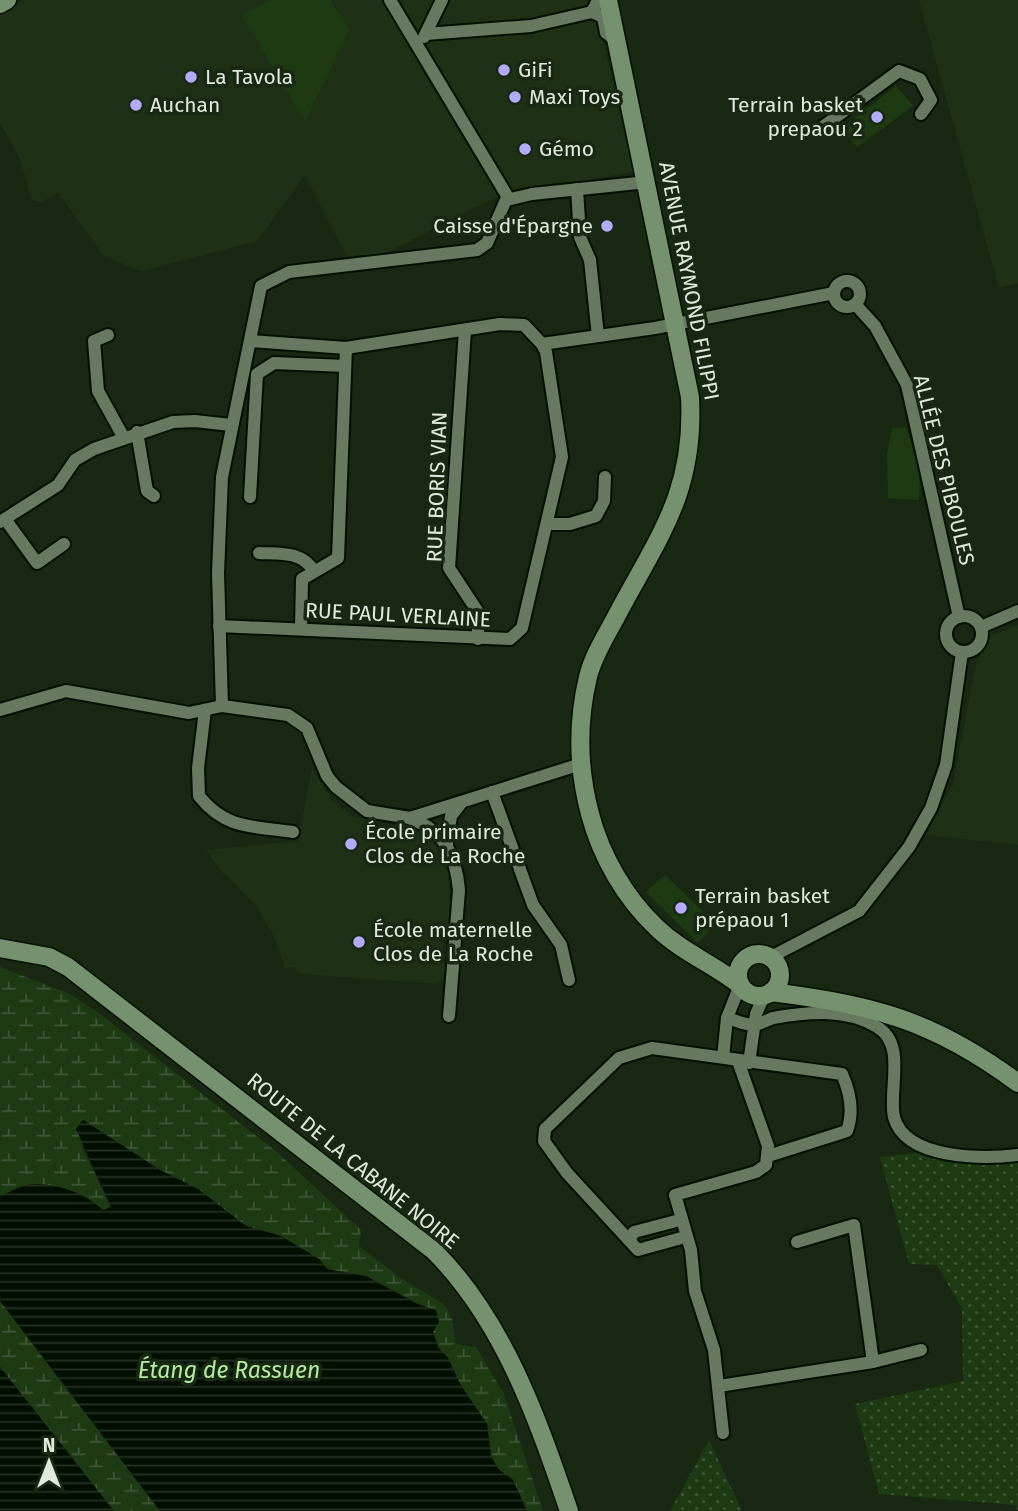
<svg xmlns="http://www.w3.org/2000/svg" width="1018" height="1511" viewBox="0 0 1018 1511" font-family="'Fira Sans',sans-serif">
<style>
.built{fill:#1e3117}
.grass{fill:url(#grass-dots)}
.wetland{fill:url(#wetland-marsh)}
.park{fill:#1e3a13}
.water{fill:url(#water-rules)}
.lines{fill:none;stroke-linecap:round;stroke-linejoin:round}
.street-casing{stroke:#041001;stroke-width:16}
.secondary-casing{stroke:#041001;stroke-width:21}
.street{stroke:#677961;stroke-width:12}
.secondary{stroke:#76916d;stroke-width:18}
.poi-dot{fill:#b3adf9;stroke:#192813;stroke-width:2.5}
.labels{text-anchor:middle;stroke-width:7;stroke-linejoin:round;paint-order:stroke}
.poi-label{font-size:21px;fill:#dfe9dc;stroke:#192813;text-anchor:start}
.street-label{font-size:21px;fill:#dfe9dc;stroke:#192813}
.water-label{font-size:23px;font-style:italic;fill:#b2ec9d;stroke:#192813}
</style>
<defs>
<pattern id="grass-dots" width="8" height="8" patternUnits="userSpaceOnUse" patternTransform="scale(1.75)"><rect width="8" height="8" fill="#1e3a13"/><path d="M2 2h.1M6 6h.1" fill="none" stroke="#3e5635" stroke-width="1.8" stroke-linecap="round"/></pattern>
<pattern id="wetland-marsh" width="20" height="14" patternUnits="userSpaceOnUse" patternTransform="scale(1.75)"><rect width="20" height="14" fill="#1e3a13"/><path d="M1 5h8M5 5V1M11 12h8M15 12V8" fill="none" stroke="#3e5635"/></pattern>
<pattern id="water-rules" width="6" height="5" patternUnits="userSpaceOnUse" patternTransform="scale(1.75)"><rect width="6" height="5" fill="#010e00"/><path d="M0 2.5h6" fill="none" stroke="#263125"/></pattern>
</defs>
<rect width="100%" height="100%" fill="#192813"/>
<g class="built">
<polygon points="23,0 594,0 633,172 496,197 385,254 347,256 305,175 257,241 142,271 105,257 58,193 42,202 32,200 20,159 0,122 0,13"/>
<polygon points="919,0 1018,0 1018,283 999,288"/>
<polygon points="1018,625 1018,845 926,835 953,785 976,663 990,636"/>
<polygon points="312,768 333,802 351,815 376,824 409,829 425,835 437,847 448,872 451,918 442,934 445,976 438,984 300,974 295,967 285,968 273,934 255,904 221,871 206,850 298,841"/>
</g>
<g class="grass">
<polygon points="915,1153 1018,1163 1018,1511 1015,1505 879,1494 855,1404 963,1381 962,1309 937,1265 909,1264 880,1157"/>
<polygon points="709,1440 742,1511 670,1511"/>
</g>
<g class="wetland">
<path d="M0,967L70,994L100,1014L277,1152L361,1230L359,1246L399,1277L445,1305L452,1319L456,1344L476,1347L504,1394L543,1511H527L513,1480L498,1469L490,1456L487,1424L460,1384L448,1358L438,1347L433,1332L435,1310C416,1304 403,1295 385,1286C365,1276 345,1277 327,1269L319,1259L281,1236L246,1226L198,1189L160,1170L83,1120L82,1147L111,1207L103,1210C79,1195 49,1177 20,1187C13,1189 7,1194 0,1196Z"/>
<polygon points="0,1301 160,1511 114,1511 0,1367"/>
</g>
<g class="park">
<polygon points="270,0 331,0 349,30 305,121 242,15"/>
<polygon points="896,86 913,106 857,147 842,128"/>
<polygon points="906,427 920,472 919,500 888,498 887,453 892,428"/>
<polygon points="665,875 716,924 698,943 646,892"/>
</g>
<g class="water">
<path d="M83,1120L160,1170L198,1189L246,1226L281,1236L319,1259L327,1269L366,1276L417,1304L436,1310L439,1322L433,1332L438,1347L448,1358L460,1384L487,1424L491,1456L498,1469L513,1480L527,1511H160L0,1301V1196C8,1194 13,1189 20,1187C46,1178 85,1192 103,1210L111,1207L76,1129Z"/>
<polygon points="0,1367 114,1511 0,1511"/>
</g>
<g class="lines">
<g class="street-casing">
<g id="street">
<polyline points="390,0 509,199"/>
<polyline points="598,0 592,12 603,17 606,33 617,41"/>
<polyline points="426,34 531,26 592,12"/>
<polyline points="424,37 442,0"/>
<polyline points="821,128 899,71 920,79 931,100 921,114"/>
<polyline points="577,189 580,237 590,260 598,336"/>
<circle cx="847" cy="294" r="13"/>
<polyline points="855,304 875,326 907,385 959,617"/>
<polyline points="465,330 449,568 478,612 478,639"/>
<polyline points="108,335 94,341 98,391 124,438"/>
<polyline points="542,344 655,328 834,293"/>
<polyline points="137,432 147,491 154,496"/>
<polyline points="250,497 257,374 274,363 345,366"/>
<polyline points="5,519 37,563 64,544"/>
<polyline points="0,522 58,485 75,460 94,449 173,422 195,421 231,425"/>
<polyline points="548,524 570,524 596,516 604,501 605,477"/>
<path d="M259,553C281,554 301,551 314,571"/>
<circle cx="964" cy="634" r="18"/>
<polyline points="219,626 510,639 522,628 562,457 546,352 542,344 524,325 500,324 346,348 250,341"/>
<polyline points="981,627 1018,611"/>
<polyline points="301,629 302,579 338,558 346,348"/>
<polyline points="222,706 218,573 222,477 261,286 289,272 477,250 487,243 506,200 532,194 647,182"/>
<polyline points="0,710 66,691 189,713 222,706 288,715 307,728 327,776 336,787 367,811 410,818 581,764"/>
<path d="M205,710L198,768L199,796C226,830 253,826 293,832"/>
<polyline points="492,792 533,905 561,945 569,980"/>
<path d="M411,819C445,831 456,856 459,890L449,1016"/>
<polyline points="447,843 451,816 461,803"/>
<polyline points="769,958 859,911 909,847 931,808 946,765 962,652"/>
<path d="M727,1018C735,1020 745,1025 753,1025C759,1025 767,1020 773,1018C807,1012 846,1008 877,1027C907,1044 888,1090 894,1117C905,1160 984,1159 1018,1155"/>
<polyline points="723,1057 727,1018 740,985"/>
<polyline points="749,1063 756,1014 764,996"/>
<path d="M685,1237L638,1250L567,1173L544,1141L545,1129L619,1058L652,1048L842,1074C850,1092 854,1112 847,1131L768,1156"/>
<polyline points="629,1240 634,1232 680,1220"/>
<polyline points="797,1242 854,1225 873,1362"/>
<polyline points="719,1386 873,1362 921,1350"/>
<polyline points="723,1433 714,1350 695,1291 691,1250 675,1195 756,1172 766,1165 768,1146 738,1061"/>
</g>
</g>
<g class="secondary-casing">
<g id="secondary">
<path d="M608,0L690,397C695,492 659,536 617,615C607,634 593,656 588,677C577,723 578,769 590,814C601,856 625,898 657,928C682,952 713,964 740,985"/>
<polyline points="0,4 7,0"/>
<path d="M0,948L49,957L68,967L434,1251C504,1321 538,1420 569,1511"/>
<circle cx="759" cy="975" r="21"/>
<path d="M771,992C874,1005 933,1020 1018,1083"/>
</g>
</g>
<use href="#street" class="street"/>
<use href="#secondary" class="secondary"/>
</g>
<g class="poi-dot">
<circle cx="504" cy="70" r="7"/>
<circle cx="191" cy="77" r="7"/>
<circle cx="515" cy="97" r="7"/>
<circle cx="136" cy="105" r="7"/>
<circle cx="877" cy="117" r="7"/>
<circle cx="525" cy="149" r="7"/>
<circle cx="607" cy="226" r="7"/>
<circle cx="351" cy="844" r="7"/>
<circle cx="681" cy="908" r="7"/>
<circle cx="359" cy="942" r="7"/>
</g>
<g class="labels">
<g class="poi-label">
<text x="518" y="77">GiFi</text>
<text x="205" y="84">La Tavola</text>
<text x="529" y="104">Maxi Toys</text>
<text x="150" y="112">Auchan</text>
<text x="863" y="112" text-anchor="end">Terrain basket<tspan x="863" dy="24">prepaou 2</tspan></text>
<text x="539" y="156">Gémo</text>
<text x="593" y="233" text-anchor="end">Caisse d'Épargne</text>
<text x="365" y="839">École primaire<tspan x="365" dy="24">Clos de La Roche</tspan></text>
<text x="695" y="903">Terrain basket<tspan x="695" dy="24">prépaou 1</tspan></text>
<text x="373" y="937">École maternelle<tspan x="373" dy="24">Clos de La Roche</tspan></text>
</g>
<g class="street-label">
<text transform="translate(689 281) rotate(79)" y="7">AVENUE RAYMOND FILIPPI</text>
<text transform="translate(944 470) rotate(76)" y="7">ALLÉE DES PIBOULES</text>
<text transform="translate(437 487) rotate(-88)" y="7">RUE BORIS VIAN</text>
<text transform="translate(398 615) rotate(3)" y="7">RUE PAUL VERLAINE</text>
<text transform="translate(353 1161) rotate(39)" y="7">ROUTE DE LA CABANE NOIRE</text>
</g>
<g class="water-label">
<text x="229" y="1378">Étang de Rassuen</text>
</g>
</g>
<g transform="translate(49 1462)" stroke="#192813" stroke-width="5" paint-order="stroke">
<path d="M0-5L12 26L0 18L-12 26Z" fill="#dfe9dc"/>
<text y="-10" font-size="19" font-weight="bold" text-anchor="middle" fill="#dfe9dc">N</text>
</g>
</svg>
